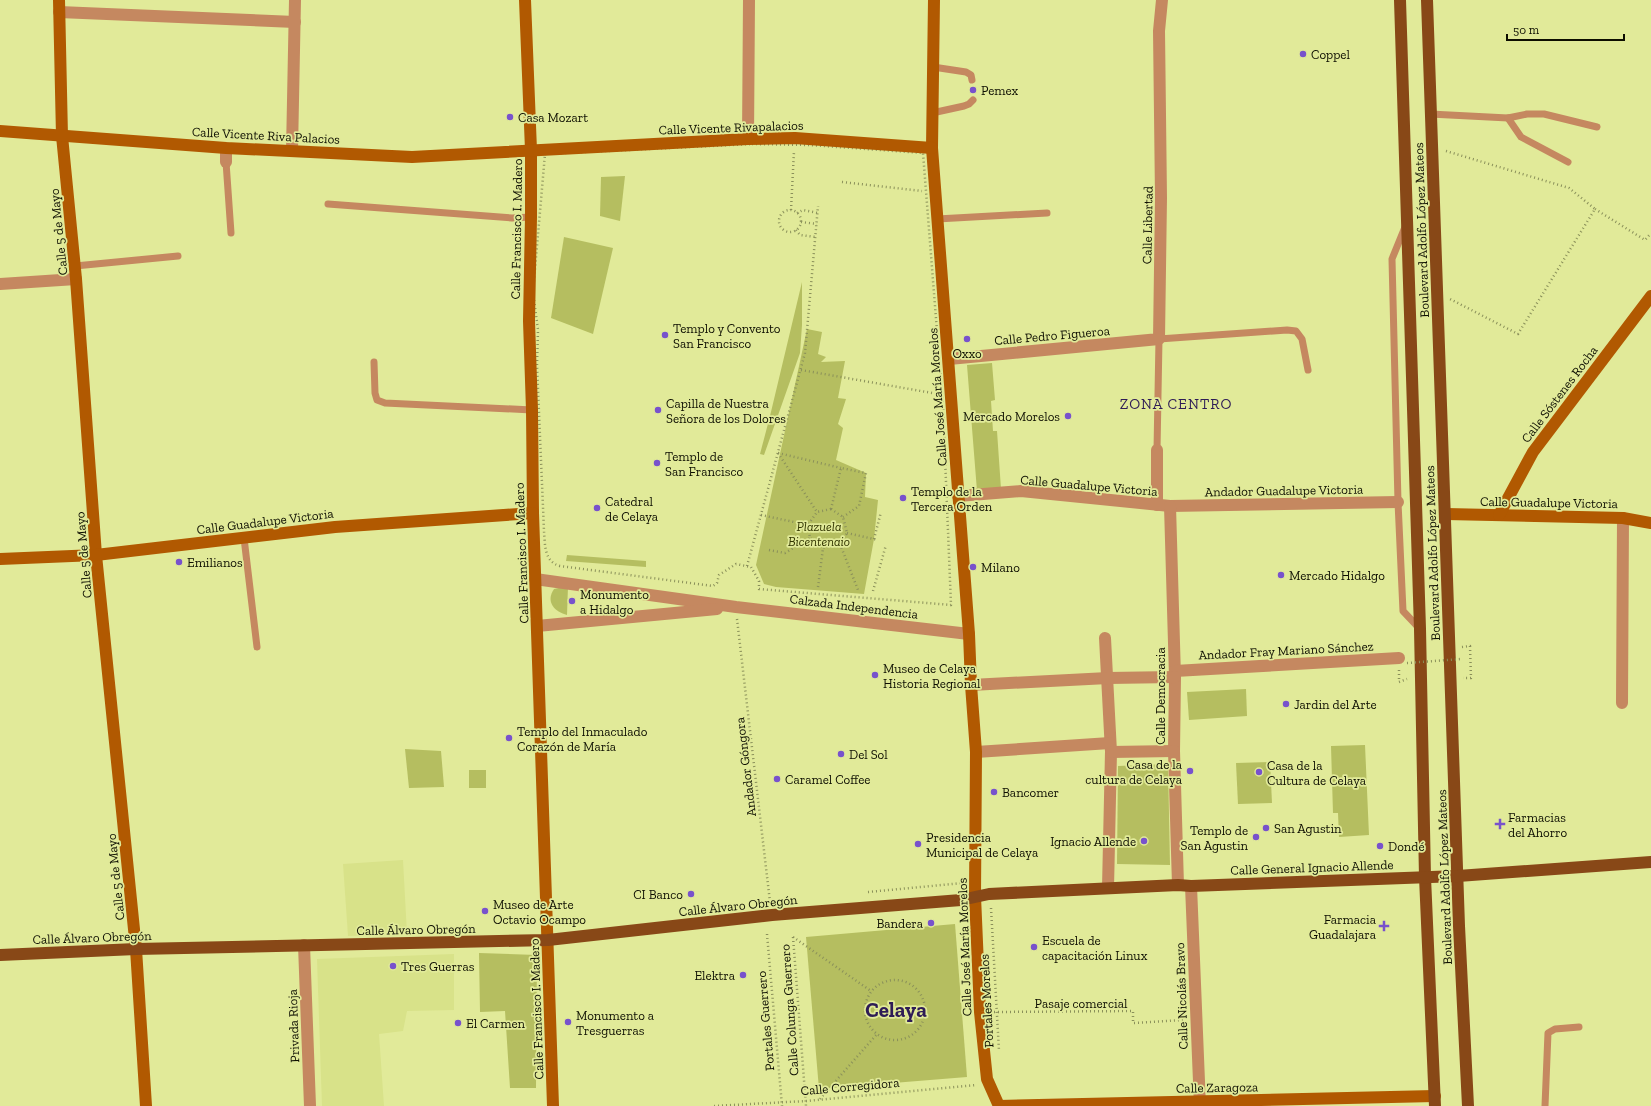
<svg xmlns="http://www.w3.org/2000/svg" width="1651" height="1106" viewBox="0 0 1651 1106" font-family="'Zilla Slab',serif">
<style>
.built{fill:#d8e289}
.green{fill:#b5be60}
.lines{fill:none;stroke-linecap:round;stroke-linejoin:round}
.path{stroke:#8a905a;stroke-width:2.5;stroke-dasharray:1 3;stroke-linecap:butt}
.lane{stroke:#c58860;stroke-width:7}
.street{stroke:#c58860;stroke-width:12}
.secondary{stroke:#b15901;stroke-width:12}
.primary{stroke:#884817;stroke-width:12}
.path-bridge{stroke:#8a905a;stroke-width:2.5;stroke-dasharray:1 3;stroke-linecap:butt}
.poi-dot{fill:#7852cc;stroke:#e1ea99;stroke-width:1.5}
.labels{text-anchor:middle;stroke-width:3.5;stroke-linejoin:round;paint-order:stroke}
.poi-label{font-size:13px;fill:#0d0e00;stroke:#e1ea99;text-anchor:start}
.street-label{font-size:13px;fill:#0d0e00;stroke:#e1ea99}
.park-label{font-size:13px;font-style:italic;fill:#323500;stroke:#e1ea99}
.quarter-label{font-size:15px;letter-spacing:1px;fill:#2e1c56;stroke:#e1ea99}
.town-label{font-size:21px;font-weight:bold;fill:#2e1c56;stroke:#e1ea99}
</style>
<rect width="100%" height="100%" fill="#e1ea99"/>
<g class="built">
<polygon points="403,860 407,934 348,936 343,864"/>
<polygon points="454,954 454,1010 407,1011 403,1031 379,1034 384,1106 322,1106 317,959"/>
</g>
<g class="green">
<polygon points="625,176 620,221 600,216 601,177"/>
<polygon points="564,237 613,248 593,334 551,318"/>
<polygon points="802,282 802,325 800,353 764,455 760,454 770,416"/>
<polygon points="807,329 822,332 818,354 826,357 821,362 845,361 838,398 846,399 838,424 843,428 836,460 866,473 865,497 878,500 874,539 864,594 776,587 764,584 756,565"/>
<polygon points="992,363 995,400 991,401 993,431 997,431 1001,489 977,491 967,365"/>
<polygon points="567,555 646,561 646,567 566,561"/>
<path d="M568,586L567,615C555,612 545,602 554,589Z"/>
<polygon points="1246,689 1247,716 1189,720 1187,692"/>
<polygon points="1365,745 1369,835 1339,837 1338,813 1333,813 1331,746"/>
<polygon points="405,749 441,751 444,787 409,788"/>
<polygon points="1270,762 1272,803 1238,804 1236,763"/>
<polygon points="1168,764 1170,865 1117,864 1118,766"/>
<rect x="469" y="770" width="17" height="18"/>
<polygon points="955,924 967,1077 819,1089 806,937"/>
<polygon points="479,953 537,955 536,1088 510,1088 505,1011 480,1012"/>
</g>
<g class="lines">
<g class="path">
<path d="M752,144L809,145L923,153L943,408L951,605L759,589V581L751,567L736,564L719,575L717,583L713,586L560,566C544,562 545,544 544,531L537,365L538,330L533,292L545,154Z"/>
<polyline points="1446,151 1569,188 1595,209 1518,334 1450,299"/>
<polyline points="842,182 922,191"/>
<polyline points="1595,209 1645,240 1651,233"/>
<polyline points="791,210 794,151"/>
<circle cx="790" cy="221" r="11"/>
<polyline points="797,213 803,210 818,213"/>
<polyline points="801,222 817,224"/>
<polyline points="796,230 800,235 816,237"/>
<polyline points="801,370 938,394"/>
<polyline points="778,453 817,512"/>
<polyline points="778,453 841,468"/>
<polygon points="831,509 843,517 847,533 840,544 823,548 810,538 808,525 817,512"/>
<polyline points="831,509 841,468 866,473 859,506 843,517"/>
<polyline points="761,515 808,525"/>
<polyline points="847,533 878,540"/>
<polyline points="874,539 881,512"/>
<polyline points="840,544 858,590"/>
<polyline points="769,550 785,553 810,538"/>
<polyline points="747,566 805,353 818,206"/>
<polyline points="818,587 823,548"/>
<polyline points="873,591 886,545"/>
<polyline points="737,619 770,902"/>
<polyline points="1462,647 1470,646 1471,678 1463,678"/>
<polyline points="1399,670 1399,682 1407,679"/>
<polyline points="868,892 963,883"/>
<polyline points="991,908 999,1051"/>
<polyline points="767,934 782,1106"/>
<polyline points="793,937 806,1106"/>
<polyline points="793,937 871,991"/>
<circle cx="895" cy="1010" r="30"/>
<polyline points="994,1012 1133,1011 1133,1023 1183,1020"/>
<polyline points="820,1099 877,1034"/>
<polyline points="714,1106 806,1101 976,1085"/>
</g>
<g class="lane">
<polyline points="933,67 966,72 971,75 972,80"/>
<polyline points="932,113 964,106 969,104 973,100"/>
<polyline points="1430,114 1508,118 1527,114 1544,114 1597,127"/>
<polyline points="1508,118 1521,137 1568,162"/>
<polyline points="226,162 231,233"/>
<polyline points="328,204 512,218 531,217"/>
<polyline points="937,219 1047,213"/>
<polyline points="1405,227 1392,259 1398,502 1403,611 1420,629"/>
<polyline points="75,266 178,256"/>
<polyline points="374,362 375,393 377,400 385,403 532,410"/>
<polyline points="1157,450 1159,339 1287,330 1296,331 1302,339 1308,370"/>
<polyline points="244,538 257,647"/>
<polyline points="1545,1106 1548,1033 1555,1029 1579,1027"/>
</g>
<g class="street">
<polyline points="59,12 295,22"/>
<polyline points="748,139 749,0"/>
<polyline points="292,151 295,0"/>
<polyline points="226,162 226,148"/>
<polyline points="0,284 76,279"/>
<polyline points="949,359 1159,339 1161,198 1159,31 1162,0"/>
<polyline points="1157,450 1157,505"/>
<polyline points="958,496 1021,491 1170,506 1398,502"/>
<polyline points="1170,506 1175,677 1174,751 1178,885"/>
<polyline points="535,579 736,607 969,634"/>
<polyline points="537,626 717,609"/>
<polyline points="1105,638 1111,752 1108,888"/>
<polyline points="1175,671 1399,658"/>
<polyline points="971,685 1108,678 1175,677"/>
<polyline points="1622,703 1623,518"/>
<polyline points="976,752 1110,743"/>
<polyline points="1111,752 1174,751"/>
<polyline points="1191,886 1200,1106"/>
<polyline points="304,945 310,1106"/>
</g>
<g class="secondary">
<polyline points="59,0 62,136 76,279 96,555 136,949 146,1106"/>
<polyline points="525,0 531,150 531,217 529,321 532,410 533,513 553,1106"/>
<polyline points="934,0 932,148 969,634 971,685 976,752 975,896 980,1012 987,1079 999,1106"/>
<polyline points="0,131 226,148 412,157 748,139 795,138 932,148"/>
<polyline points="1446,514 1623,518 1651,523"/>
<polyline points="1499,515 1533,452 1651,296"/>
<polyline points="0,559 96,555 335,527 533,513"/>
<polyline points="999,1106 1435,1096"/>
</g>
<g class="primary">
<polyline points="1400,0 1420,629 1425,877 1435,1106"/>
<polyline points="1427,0 1459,926 1468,1106"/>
<polyline points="0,955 136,949 548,940 772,915 961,900 989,894 1178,885 1191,886 1458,876 1651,862"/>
</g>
<polyline class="path-bridge" points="1407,663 1461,659"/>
</g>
<g class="poi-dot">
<circle cx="1303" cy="54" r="4"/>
<circle cx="973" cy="90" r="4"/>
<circle cx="510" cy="117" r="4"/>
<circle cx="665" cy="335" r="4"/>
<circle cx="967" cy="339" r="4"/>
<circle cx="658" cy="410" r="4"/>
<circle cx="1068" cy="416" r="4"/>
<circle cx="657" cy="463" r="4"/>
<circle cx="903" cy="498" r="4"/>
<circle cx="597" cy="508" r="4"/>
<circle cx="179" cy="562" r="4"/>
<circle cx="973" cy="567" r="4"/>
<circle cx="1281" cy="575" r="4"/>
<circle cx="572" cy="601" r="4"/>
<circle cx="875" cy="675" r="4"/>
<circle cx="1286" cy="704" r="4"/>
<circle cx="509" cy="738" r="4"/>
<circle cx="841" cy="754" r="4"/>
<circle cx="1190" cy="771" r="4"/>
<circle cx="1259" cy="772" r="4"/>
<circle cx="777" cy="779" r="4"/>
<circle cx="994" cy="792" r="4"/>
<path d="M1498 818h4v4h4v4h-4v4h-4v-4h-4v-4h4z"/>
<circle cx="1266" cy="828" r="4"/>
<circle cx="1256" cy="837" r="4"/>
<circle cx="1144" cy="841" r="4"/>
<circle cx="918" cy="844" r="4"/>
<circle cx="1380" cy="846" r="4"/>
<circle cx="691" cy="894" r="4"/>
<circle cx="485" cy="911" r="4"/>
<circle cx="931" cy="923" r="4"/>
<path d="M1382 920h4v4h4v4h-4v4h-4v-4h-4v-4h4z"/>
<circle cx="1034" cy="947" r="4"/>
<circle cx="393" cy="966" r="4"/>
<circle cx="743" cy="975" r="4"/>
<circle cx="568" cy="1022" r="4"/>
<circle cx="458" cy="1023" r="4"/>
</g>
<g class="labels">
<g class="poi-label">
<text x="1311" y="59">Coppel</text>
<text x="981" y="95">Pemex</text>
<text x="518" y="122">Casa Mozart</text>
<text x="673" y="333">Templo y Convento<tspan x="673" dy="15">San Francisco</tspan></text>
<text x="967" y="358" text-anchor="middle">Oxxo</text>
<text x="666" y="408">Capilla de Nuestra<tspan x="666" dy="15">Señora de los Dolores</tspan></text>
<text x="1060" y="421" text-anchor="end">Mercado Morelos</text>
<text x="665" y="461">Templo de<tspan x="665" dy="15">San Francisco</tspan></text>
<text x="911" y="496">Templo de la<tspan x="911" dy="15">Tercera Orden</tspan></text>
<text x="605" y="506">Catedral<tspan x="605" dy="15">de Celaya</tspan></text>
<text x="187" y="567">Emilianos</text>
<text x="981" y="572">Milano</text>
<text x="1289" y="580">Mercado Hidalgo</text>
<text x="580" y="599">Monumento<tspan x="580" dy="15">a Hidalgo</tspan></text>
<text x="883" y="673">Museo de Celaya<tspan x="883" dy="15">Historia Regional</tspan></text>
<text x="1294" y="709">Jardin del Arte</text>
<text x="517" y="736">Templo del Inmaculado<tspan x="517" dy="15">Corazón de María</tspan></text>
<text x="849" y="759">Del Sol</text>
<text x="1182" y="769" text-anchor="end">Casa de la<tspan x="1182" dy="15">cultura de Celaya</tspan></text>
<text x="1267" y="770">Casa de la<tspan x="1267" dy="15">Cultura de Celaya</tspan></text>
<text x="785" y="784">Caramel Coffee</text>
<text x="1002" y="797">Bancomer</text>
<text x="1508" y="822">Farmacias<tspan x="1508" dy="15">del Ahorro</tspan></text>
<text x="1274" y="833">San Agustin</text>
<text x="1248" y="835" text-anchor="end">Templo de<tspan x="1248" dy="15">San Agustin</tspan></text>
<text x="926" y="842">Presidencia<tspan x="926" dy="15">Municipal de Celaya</tspan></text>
<text x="1136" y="846" text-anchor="end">Ignacio Allende</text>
<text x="1388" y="851">Dondé</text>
<text x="683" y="899" text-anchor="end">CI Banco</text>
<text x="493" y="909">Museo de Arte<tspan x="493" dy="15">Octavio Ocampo</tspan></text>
<text x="1376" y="924" text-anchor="end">Farmacia<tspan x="1376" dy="15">Guadalajara</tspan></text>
<text x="923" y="928" text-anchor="end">Bandera</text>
<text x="1042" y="945">Escuela de<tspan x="1042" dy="15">capacitación Linux</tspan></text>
<text x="401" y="971">Tres Guerras</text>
<text x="735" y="980" text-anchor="end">Elektra</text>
<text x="576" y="1020">Monumento a<tspan x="576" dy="15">Tresguerras</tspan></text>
<text x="466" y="1028">El Carmen</text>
</g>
<g class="street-label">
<text transform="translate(731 127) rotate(-2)" y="5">Calle Vicente Rivapalacios</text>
<text transform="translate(266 135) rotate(3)" y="5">Calle Vicente Riva Palacios</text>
<text transform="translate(1147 225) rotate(-89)" y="5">Calle Libertad</text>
<text transform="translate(516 229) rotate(-89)" y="5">Calle Francisco I. Madero</text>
<text transform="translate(1421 230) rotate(-92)" y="5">Boulevard Adolfo López Mateos</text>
<text transform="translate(58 232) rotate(-96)" y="5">Calle 5 de Mayo</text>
<text transform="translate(1052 335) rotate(-5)" y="5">Calle Pedro Figueroa</text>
<text transform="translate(1559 394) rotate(-53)" y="5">Calle Sóstenes Rocha</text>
<text transform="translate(937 397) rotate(-94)" y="5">Calle José María Morelos</text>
<text transform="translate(1089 485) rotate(5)" y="5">Calle Guadalupe Victoria</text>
<text transform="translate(1284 490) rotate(-1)" y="5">Andador Guadalupe Victoria</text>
<text transform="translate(1549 502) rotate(1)" y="5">Calle Guadalupe Victoria</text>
<text transform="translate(265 521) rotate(-7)" y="5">Calle Guadalupe Victoria</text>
<text transform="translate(521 553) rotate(-92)" y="5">Calle Francisco I. Madero</text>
<text transform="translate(1432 553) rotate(-92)" y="5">Boulevard Adolfo López Mateos</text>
<text transform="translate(83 555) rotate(-95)" y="5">Calle 5 de Mayo</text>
<text transform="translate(854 606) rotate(7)" y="5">Calzada Independencia</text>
<text transform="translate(1286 650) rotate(-3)" y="5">Andador Fray Mariano Sánchez</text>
<text transform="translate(1160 696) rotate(-90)" y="5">Calle Democracia</text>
<text transform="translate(745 767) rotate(-97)" y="5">Andador Góngora</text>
<text transform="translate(1312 867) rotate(-2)" y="5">Calle General Ignacio Allende</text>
<text transform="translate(115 877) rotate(-96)" y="5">Calle 5 de Mayo</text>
<text transform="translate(1444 877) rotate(-92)" y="5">Boulevard Adolfo López Mateos</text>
<text transform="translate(738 905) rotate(-6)" y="5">Calle Álvaro Obregón</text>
<text transform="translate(416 929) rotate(-1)" y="5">Calle Álvaro Obregón</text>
<text transform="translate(92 937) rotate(-2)" y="5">Calle Álvaro Obregón</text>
<text transform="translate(964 947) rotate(-92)" y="5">Calle José María Morelos</text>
<text transform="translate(1181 996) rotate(-92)" y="5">Calle Nicolás Bravo</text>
<text transform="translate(986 1001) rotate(-93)" y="5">Portales Morelos</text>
<text x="1081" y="1008">Pasaje comercial</text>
<text transform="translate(536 1009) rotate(-92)" y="5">Calle Francisco I. Madero</text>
<text transform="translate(789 1010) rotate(-94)" y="5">Calle Colunga Guerrero</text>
<text transform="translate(765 1021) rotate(-95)" y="5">Portales Guerrero</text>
<text transform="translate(293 1026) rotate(-92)" y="5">Privada Rioja</text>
<text transform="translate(850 1086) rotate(-5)" y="5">Calle Corregidora</text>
<text transform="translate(1217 1087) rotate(-1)" y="5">Calle Zaragoza</text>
</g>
<g class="park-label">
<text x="819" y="531">Plazuela<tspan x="819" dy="15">Bicentenaio</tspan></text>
</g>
<g class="quarter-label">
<text x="1176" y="409">ZONA CENTRO</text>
</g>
<g class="town-label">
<text x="896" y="1017">Celaya</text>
</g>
</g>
<path d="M1507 34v6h117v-6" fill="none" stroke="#0d0e00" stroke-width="2"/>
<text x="1513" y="34" font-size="12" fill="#0d0e00" stroke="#e1ea99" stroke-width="3" paint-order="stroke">50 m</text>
</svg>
